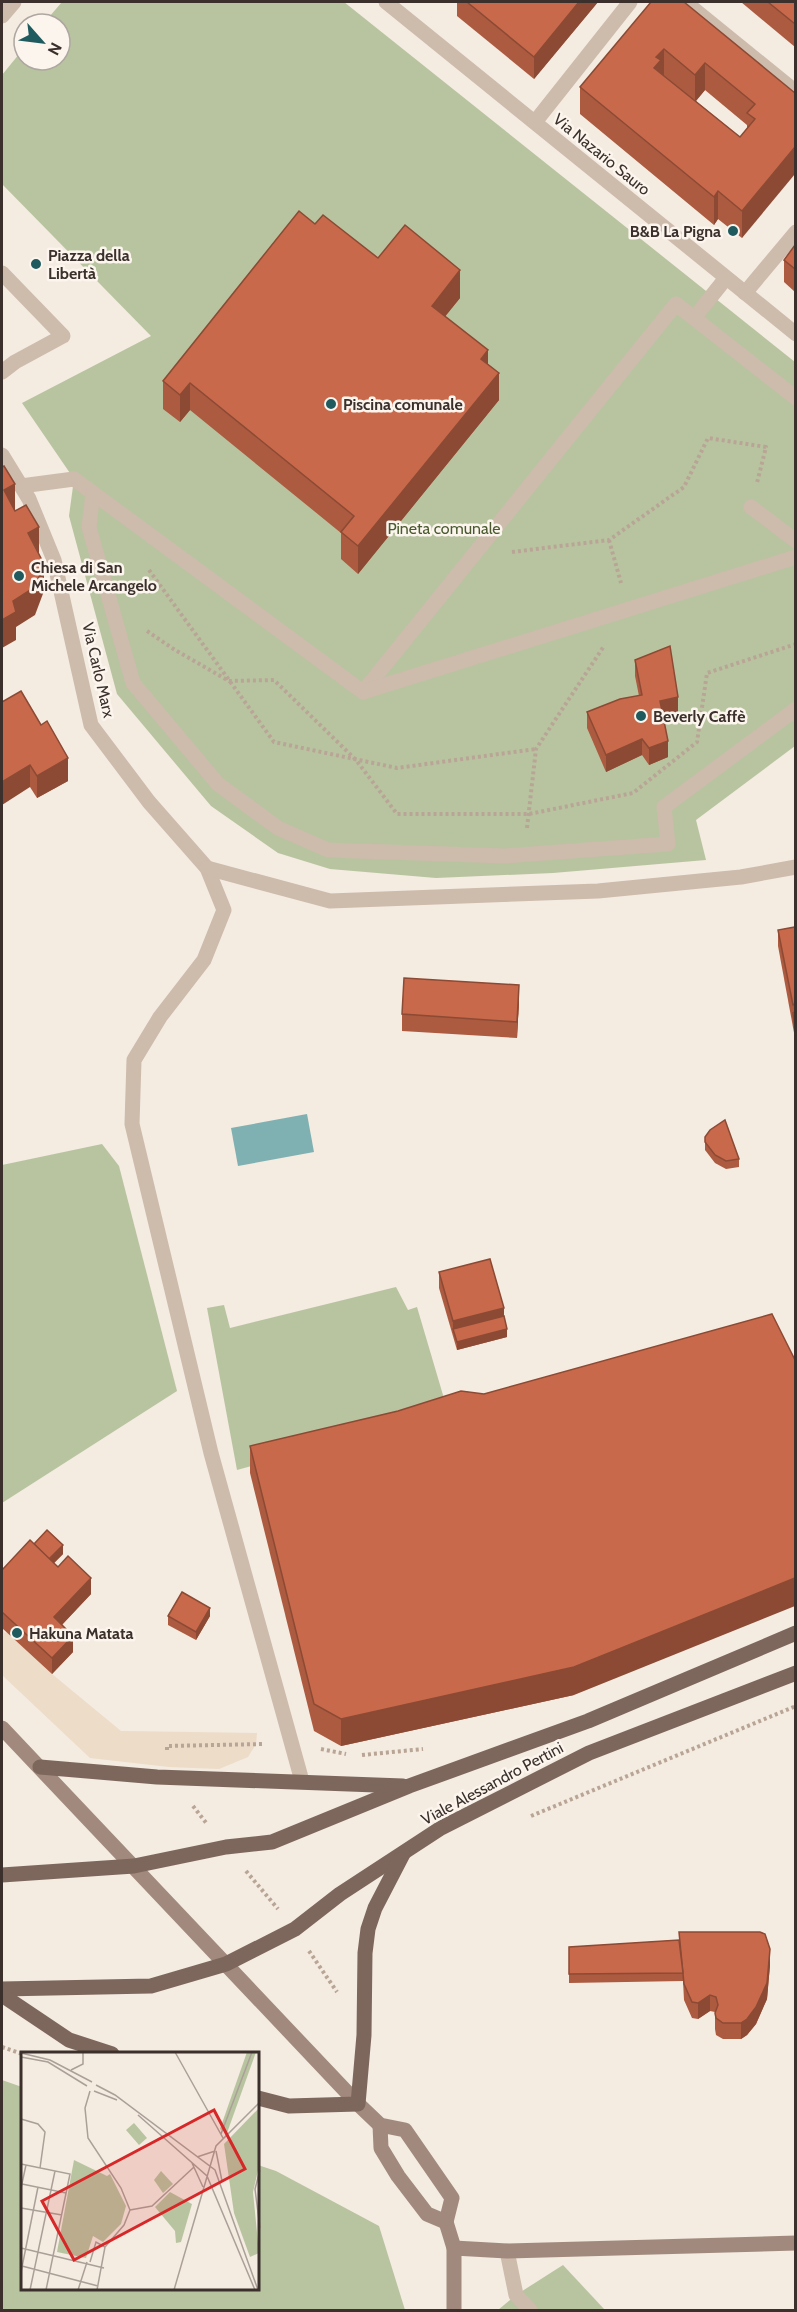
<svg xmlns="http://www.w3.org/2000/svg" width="797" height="2312" viewBox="0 0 797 2312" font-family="Cabin,sans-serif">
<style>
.green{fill:#b8c4a0}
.plaza{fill:#ecdcc8}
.water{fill:#7fb0b2}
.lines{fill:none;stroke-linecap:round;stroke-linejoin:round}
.path{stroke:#b9a596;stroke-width:4;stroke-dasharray:3 3;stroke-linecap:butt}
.street{stroke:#cdbbac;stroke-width:15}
.secondary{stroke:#a18a7d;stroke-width:15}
.primary{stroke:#7d675c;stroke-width:15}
.wall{fill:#ac5a40;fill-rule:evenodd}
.shaded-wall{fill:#8c4a34}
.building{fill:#c8694b;stroke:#8c4a34;stroke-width:1.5;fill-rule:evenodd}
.poi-dot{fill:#1f5a5e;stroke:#fbf5ee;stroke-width:2}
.labels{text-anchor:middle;stroke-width:5;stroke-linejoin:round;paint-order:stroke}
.street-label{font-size:16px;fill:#3b302b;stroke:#fbf5ee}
.poi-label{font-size:16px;font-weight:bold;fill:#3b302b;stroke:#fbf5ee;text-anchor:start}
.park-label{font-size:16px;fill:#4a5a2e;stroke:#fbf5ee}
.inset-road{fill:none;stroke:#aaa098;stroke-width:1.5}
.view{fill:#d62828;fill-opacity:0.15;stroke:#d62828;stroke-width:3}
.inset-edge{fill:none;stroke:#3b302b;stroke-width:3}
</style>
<rect width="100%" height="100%" fill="#f4ebe1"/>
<g class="green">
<polygon points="62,2 344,2 795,362 795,746 696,820 706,860 553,873 436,878 330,869 278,853 211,806 117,694 69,516 74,479 22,403 151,336 2,184 2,75 24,48 24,60 60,60 60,24 43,24"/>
<polygon points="102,1144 119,1166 177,1391 2,1503 2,1165"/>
<polygon points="396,1287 408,1310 417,1307 448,1412 237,1470 207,1308 224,1305 230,1328"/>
<polygon points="2,2080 22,2087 22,2290 258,2290 258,2165 276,2171 379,2226 405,2310 2,2310"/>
<polygon points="563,2265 605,2310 498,2310 516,2295"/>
</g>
<polygon class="plaza" points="2,1629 5,1633 7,1632 52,1674 121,1731 257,1733 256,1744 248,1757 219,1769 169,1767 90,1758 2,1675"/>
<polygon class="water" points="307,1114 314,1152 238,1166 231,1128"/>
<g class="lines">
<g class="path">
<polyline points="609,540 621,583"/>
<polyline points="512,552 609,540 684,487 708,438 766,447 757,483"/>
<polyline points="149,570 274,742 397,768 536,749"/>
<polyline points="147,631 175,650 229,681 274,680 356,760 397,814 529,814 633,793 697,742 707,673 796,644"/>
<polyline points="527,828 536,749 604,646"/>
<polyline points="321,1749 346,1754"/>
<polyline points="167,1750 167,1746 263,1744"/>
<polyline points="362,1755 423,1749"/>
<polyline points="193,1806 207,1824"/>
<polyline points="531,1816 796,1706"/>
<polyline points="246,1871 278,1909"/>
<polyline points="309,1951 337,1992"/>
<polyline points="2,2047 22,2054"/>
</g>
<g class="street">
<polyline points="386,2 796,334"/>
<polyline points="685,2 796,92"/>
<polyline points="2,16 14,2"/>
<polyline points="535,122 630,2"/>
<polyline points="2,273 63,336 15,362 2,372"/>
<polyline points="745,293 796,232"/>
<polyline points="694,318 726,278"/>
<polyline points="2,455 29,499 54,560 91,725 149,802 207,868 224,910 204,960 160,1017 134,1060 132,1124 211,1453 302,1781"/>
<polyline points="21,486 74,479 363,692 676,304 796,398"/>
<polyline points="93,493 89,527 133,683 218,784 278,828 328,850 505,856 668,844 664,807 796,709"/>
<polyline points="751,507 796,541"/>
<polyline points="363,692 796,557"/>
<polyline points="207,868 330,901 598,891 741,877 796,867"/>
<polyline points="507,2251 516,2295 530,2310"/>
</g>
<g class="secondary">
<polyline points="2,1728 358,2104 380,2125 405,2130 452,2198 446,2222"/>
<polyline points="380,2125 381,2148 398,2176 427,2214 446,2222"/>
<polyline points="446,2222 454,2248 454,2310"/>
<polyline points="454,2248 507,2251 796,2243"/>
</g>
<g class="primary">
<polyline points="40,1767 157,1777 403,1786"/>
<polyline points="2,1875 134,1866 226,1847 272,1842 409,1786 588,1721 796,1633"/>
<polyline points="2,1989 151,1986 226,1964 295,1929 340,1894 441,1828 589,1753 796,1673"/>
<polyline points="2,1995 69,2040 112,2054"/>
<polyline points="258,2098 289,2106 358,2104 364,2035 365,1953 368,1929 375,1908 403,1854"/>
</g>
</g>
<g class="wall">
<polygon points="457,2 598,2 534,79 457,16"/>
<path d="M651,2L795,93L742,238L718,219L714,225L580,114V87ZM705,90L747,125V128L740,137L696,101Z"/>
<polygon points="741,2 795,2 795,47"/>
<polygon points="315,224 378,258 460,298 445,316 488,364 499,400 358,574 341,559 341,533 190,410 180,422 163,409 163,381"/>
<polygon points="795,245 795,292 784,282 784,260"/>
<polygon points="635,660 678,713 663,716 668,757 649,765 642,755 606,772 587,728 587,712 639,696 635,676"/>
<polygon points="2,702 68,781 37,798 30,787"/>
<polygon points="795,927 795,1038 778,946 778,930"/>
<polygon points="519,1001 517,1038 402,1031 402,1014"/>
<polygon points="705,1137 739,1159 739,1167 726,1169 715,1163 705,1150"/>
<polygon points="439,1272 504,1316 507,1337 457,1350 439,1288"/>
<polygon points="250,1446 574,1695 341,1746 314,1731 250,1473"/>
<polygon points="34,1544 63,1554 54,1563 91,1594 62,1625 73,1652 52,1674 2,1628 2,1570"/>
<polygon points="168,1616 210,1616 196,1640 168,1625"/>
<polygon points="679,1932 770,1965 767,1999 756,2024 747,2035 741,2039 723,2039 716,2035 715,2029 715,2012 710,2011 698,2019 692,2018 684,2000 683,1981 569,1983 569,1947 679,1940"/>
</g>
<g class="shaded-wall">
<polygon points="579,2 598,2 534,79 534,57"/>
<polygon points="664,49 664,76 654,68 656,57"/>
<polygon points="705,63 705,90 695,102 695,75"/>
<polygon points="795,147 795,174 742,238 742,211"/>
<polygon points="718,191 718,219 714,225 714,197"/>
<polygon points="460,270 460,298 432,333 432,306"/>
<polygon points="488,350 488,378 481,359"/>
<polygon points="499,373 499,400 358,574 358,546"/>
<polygon points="190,383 190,410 180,422 180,395"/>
<polygon points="15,484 15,511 4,490"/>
<polygon points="39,527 39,554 28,533"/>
<polygon points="44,564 44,591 35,615 16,627 16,640 2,648 2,620 13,601"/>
<polygon points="678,697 678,713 660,717 660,701"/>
<polygon points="642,739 642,755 606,772 606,755"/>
<polygon points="668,741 668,757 649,765 649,748"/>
<polygon points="68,758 68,781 37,798 37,776"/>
<polygon points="30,765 30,787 2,805 2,782"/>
<polygon points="519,985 519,1001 517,1038 517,1022"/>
<polygon points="504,1308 504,1324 453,1329 453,1321"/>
<polygon points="507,1329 507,1337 457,1350 457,1342"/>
<polygon points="63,1545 63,1554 46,1571 46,1563"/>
<polygon points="91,1578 91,1594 54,1633 54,1617"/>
<polygon points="795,1578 795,1606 574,1695 341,1746 341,1719"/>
<polygon points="210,1608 210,1616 196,1640 196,1632"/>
<polygon points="73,1636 73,1652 52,1674 52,1658"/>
<polygon points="770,1949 770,1965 767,1999 756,2024 747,2035 741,2039 741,2023"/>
<polygon points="710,1995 710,2011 698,2019 698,2003"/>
</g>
<g class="building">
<polygon points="467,2 579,2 534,57"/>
<path d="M651,2H684L795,93V147L742,211L718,191L714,197L580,87ZM664,49L695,75L705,63L755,104L747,113L755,119L740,137L654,68L661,60L656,57Z"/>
<polygon points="768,2 795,2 795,24"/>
<polygon points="299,211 315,224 323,215 378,258 405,225 460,270 432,306 488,350 481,359 499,373 358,546 341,532 354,516 190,383 180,395 163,381"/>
<polygon points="795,245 795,269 784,260"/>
<polygon points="4,466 15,484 4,490 15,511 26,505 39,527 28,533 44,564 35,587 13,601 16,612 2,620 2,467"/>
<polygon points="670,646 678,697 660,701 668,741 649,748 642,739 606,755 587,712 620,699 642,695 635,660"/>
<polygon points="21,691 41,725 47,721 68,758 37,776 30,765 2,782 2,702"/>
<polygon points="795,927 795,1004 793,1005 778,930"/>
<polygon points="404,978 519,985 517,1022 402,1014"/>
<polygon points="795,1012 795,1030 793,1013"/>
<polygon points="725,1120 739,1159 726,1161 715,1155 705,1142 705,1137 710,1130"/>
<polygon points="490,1259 504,1308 453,1321 439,1272"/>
<polygon points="772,1314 795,1360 795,1578 574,1667 341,1719 314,1704 250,1446 398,1411 461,1391 484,1394"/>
<polygon points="504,1316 507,1329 457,1342 453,1329"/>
<polygon points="47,1530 63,1545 49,1559 34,1544"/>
<polygon points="30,1540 58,1567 68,1556 91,1578 54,1617 73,1636 52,1658 2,1612 2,1570"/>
<polygon points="182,1592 210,1608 196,1632 168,1616"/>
<polygon points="679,1932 760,1932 765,1934 770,1949 767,1983 756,2007 747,2019 741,2023 723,2023 716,2018 715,2013 718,2005 716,1997 710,1995 698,2003 692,2002 684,1984"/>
<polygon points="679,1940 683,1973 569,1974 569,1947"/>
</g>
<g class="poi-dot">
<circle cx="733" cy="231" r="6"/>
<circle cx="36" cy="264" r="6"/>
<circle cx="331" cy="404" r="6"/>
<circle cx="19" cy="576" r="6"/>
<circle cx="641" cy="716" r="6"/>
<circle cx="17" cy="1633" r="6"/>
</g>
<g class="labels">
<g class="street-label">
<text transform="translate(602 154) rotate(39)" y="6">Via Nazario Sauro</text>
<text transform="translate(99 670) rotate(77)" y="6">Via Carlo Marx</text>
<text transform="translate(492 1783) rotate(-28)" y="6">Viale Alessandro Pertini</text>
</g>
<g class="poi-label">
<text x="721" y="237" text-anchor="end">B&amp;B La Pigna</text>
<text x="48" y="261">Piazza della<tspan x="48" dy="18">Libertà</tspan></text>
<text x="343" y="410">Piscina comunale</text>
<text x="31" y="573">Chiesa di San<tspan x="31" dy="18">Michele Arcangelo</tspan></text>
<text x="653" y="722">Beverly Caffè</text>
<text x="29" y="1639">Hakuna Matata</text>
</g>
<g class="park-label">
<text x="444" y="534">Pineta comunale</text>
</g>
</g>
<g transform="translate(21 2052)">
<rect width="238" height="238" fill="#f4ebe1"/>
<path d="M226,0H235L206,81L199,77ZM238,56V114L232,140L238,201L229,205L213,161L203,92ZM113,71L126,86L118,93L105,78ZM53,108L86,124L89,122L105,154L100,172L82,190L72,184L65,206L36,200ZM140,119L152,132L142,141L133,128ZM149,140L171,152L160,190L155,191L154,179L134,155Z" fill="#b8c4a0"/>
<path class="inset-road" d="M154,0L202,86M0,1L29,8L71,30M0,5L27,10L66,34M50,18L62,12V0M75,33L94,43L194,118L237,238M69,39L64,56L67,86L100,136L109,158M73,39L96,48M117,63L186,124L234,238M0,67L17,72L24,80L19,116M200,82L231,0M195,99L201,129M176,105L194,99M171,111L182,135M0,112L49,122L25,238M239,118L234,137L239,176M1,132L45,141M0,136L5,113M0,156L41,163M109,158L131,154L173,115M84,195L103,173L109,158M0,196L83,216M69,210L75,190L84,195L76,238M1,214L77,234M0,220L17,135M9,238L34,119M57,238L66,210M153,238L195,94L239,50"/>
<path class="view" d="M193,58L224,117L53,208L21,149Z"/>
<rect width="238" height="238" class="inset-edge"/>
</g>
<rect width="797" height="2312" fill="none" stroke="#3b302b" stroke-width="6"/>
<g transform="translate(42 42) rotate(118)"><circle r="28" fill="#fbf5ee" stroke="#aea6a0" stroke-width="1.5"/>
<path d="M0-4.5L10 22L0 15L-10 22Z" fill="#1f5a5e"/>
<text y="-9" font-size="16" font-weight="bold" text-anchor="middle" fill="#3b302b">N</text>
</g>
</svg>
